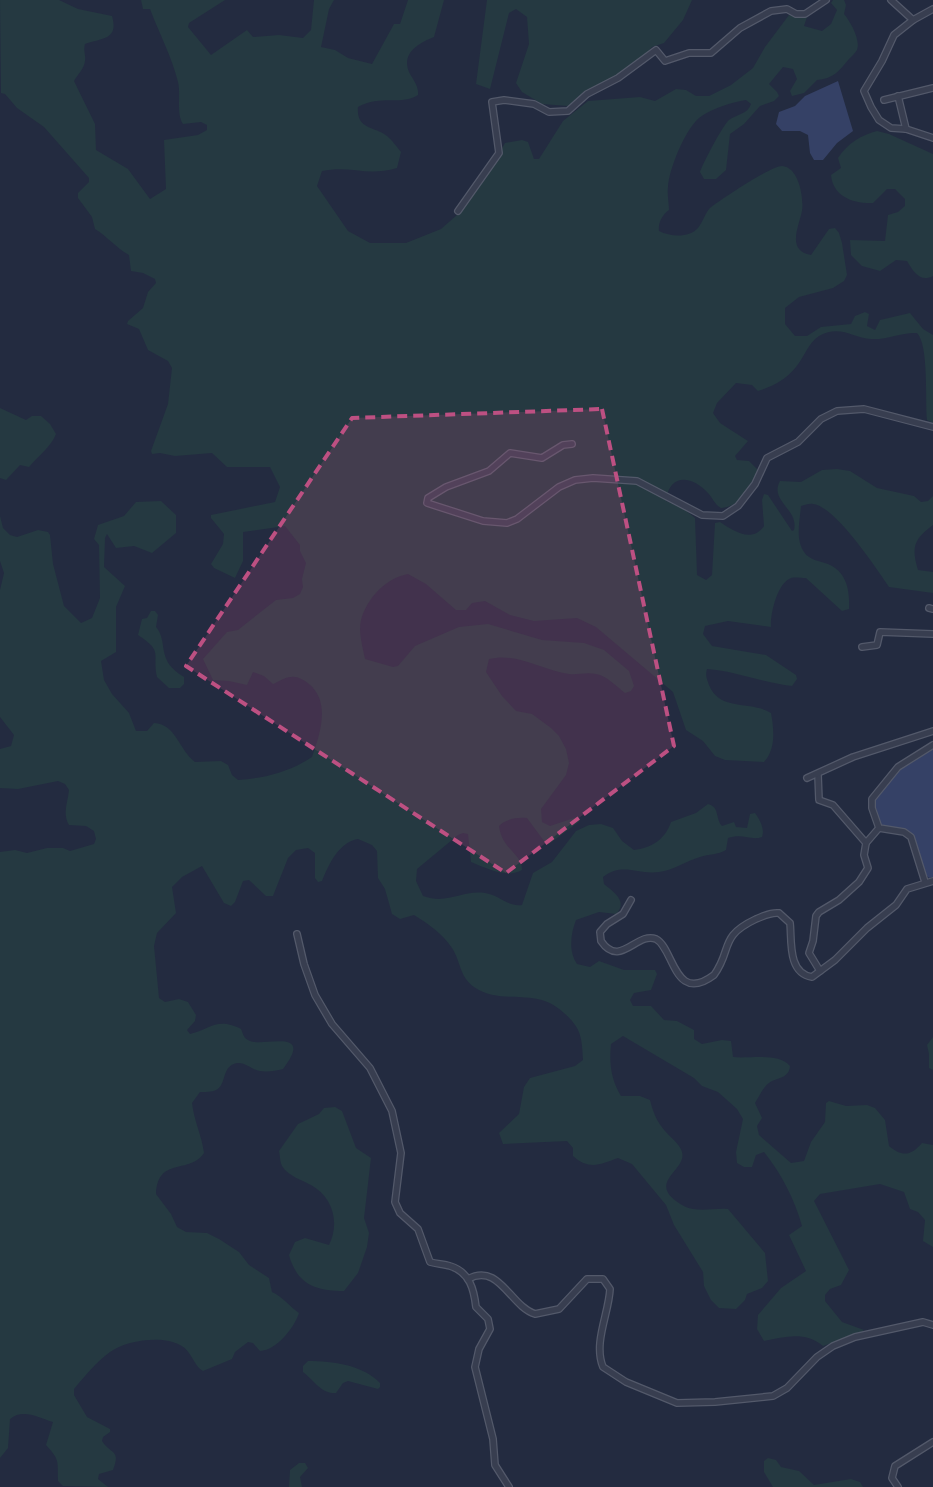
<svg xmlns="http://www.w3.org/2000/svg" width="933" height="1487" viewBox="0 0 933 1487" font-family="Cabin,sans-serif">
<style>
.green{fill:#253941}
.water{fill:#354166}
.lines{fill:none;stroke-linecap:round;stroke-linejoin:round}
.street-casing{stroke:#53596a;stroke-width:8}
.street{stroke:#383e50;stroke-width:5.5}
.marked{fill:#bd5082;fill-opacity:0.2;stroke:#bd5082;stroke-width:4;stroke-dasharray:10 6;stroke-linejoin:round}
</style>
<rect width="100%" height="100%" fill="#232b40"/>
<g class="green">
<path d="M0,0H59L78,9L112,16C119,40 102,38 85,44C83,51 86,55 85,61C84,69 78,74 74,81L95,124L96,150L128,169L150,199L166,189L164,140L198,135L207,130V125L201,122L183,124C176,114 181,94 178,82C172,57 159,33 150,9H143L141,0H225L189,23L188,27L211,55L247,30L253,37L279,35L303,38L311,30L314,0H334L329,9L321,47L335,50L348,58L372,64L394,24H400L408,0H444L434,37C419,43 401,53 409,72C413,80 419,86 418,95C400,106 381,94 358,107C356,130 374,126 387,136C392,140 397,147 401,152L397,168C366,177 351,165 322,171L317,186L348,231L370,243H406L441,229L457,215L486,178L505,143L522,140L528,142L534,159H539L563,121L588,101L640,97L655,101L676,89L686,90L696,96H709L731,85L753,68L765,47L789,15L807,17L804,26L822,31L831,24L837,10L831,3L833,0H844L846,5L844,14C850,21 861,40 857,50C855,53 851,57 849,59C839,71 833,79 817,80L804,93L792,96L790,91L797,79L793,69L783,67L769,84L777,92L779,96L774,101L760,106L744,124L730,134L726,170L716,179H704L700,172C703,163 723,125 729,120C737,114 748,114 751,104L746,100C732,102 710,109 699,118C685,130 669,169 668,187C667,195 669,203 669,210C662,215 658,223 659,231C671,237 689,238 698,228C703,222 705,213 710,208C720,200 771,166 782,166C799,167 804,198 802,211C799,226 786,251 811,255L829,229L835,228L839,233L842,243L847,275L844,281L833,288L799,297L785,308V324L795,336H807L821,327L851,324L855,316L865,312L869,314L867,326L875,330L880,320L910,313L923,329L933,335V423L927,420C925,401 929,345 917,333C902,332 887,340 871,339C853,338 840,324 819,336C808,343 804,358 796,367C785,380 774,386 758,391L752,385L736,383L717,403L713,413L720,423L748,441L735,456L737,460L749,461L758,470C750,486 741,507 721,508C714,504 713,498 708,493C692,475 669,473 666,501L684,509L695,518L697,575L706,580L712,575L715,523L720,522C732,530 752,544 764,526L762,500L764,494L768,495L792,531L794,530C799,509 769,501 780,481L801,482L822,470L837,469L850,471L877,488L914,496L921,502L928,501L933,496V525C914,539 911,547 918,570L933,572V593L889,587C876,568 835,506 813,504C810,503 805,505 801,506C800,520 795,539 804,552C809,560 820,561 828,564C847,572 850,591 849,609L842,611L806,578C802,578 795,577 791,578C777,583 770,615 771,627L728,621L705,626L703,634L712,646L766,655L796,675L797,679L792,686C763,683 736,671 707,669C705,676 707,679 709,685C720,712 750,700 771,713C774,729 776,749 764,762L725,760L715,756L703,741L686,730L673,692L596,627L577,618L534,621L510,615L485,601L472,603L466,610H456L426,584L408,574C386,578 367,598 361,620C358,632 363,648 365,659L393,667L398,666L415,646L459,627L488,624L542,640L584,643L604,650L629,671L634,686L631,691L625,693C616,686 607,676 596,674C587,672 577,675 569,674C542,670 517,652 489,659L486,672L502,696L516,711L532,714L551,728L559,736L566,749L569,763L566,775L541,809L542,822L550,826L577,817L580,821L549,844L544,841L527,818C517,817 506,819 499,826C502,850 522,853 522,870C507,879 486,868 471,862L468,834L463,833L458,835L417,869L416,881L423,896C448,905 461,890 485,893C499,895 508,907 522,905L533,873L552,862L576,831L589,825L601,824L613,828L622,841L634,850C651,848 665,840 671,822L696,813L708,804C720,807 715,818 722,826L734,822L736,827L747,828L750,814L755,813C760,820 765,829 762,837C751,841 743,833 728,838L726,850C718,855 709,854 700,857C686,861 674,870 659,872C637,875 623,862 603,877L604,884C615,893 628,902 616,914L599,912L576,920C571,933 568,951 577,964L590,967L599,961L624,970H655L657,974L651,990L634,993L630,1000L633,1006H651L664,1020L677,1021L694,1030V1039L702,1044L722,1040L731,1041L733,1057C750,1059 778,1052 790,1066C789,1079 777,1077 769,1083C763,1087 759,1097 755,1103L762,1118L757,1126L759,1135L791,1163L804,1161L811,1142L825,1122L826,1103L829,1101L846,1106L867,1105L875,1108L885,1120L889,1146C902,1157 911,1156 922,1143L933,1145V1247L923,1241L925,1220L918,1212L910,1209L904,1192L880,1184L820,1194L814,1201L849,1270L841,1285L830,1289L825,1295V1301L842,1322L864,1330L861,1333L823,1346C804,1331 786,1337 764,1341L757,1329L758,1315L781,1288L806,1271L789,1235L802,1226C795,1200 781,1173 764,1152L756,1155L752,1167H744L737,1163L736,1152L743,1119L737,1109L718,1092L702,1086L694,1078L623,1036L611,1044C609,1063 611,1080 621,1096H640L650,1100C653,1112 657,1122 665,1131C670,1137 680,1144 682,1152C687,1170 649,1181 676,1201C681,1205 687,1208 693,1209C705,1211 717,1208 728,1209L765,1253L768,1281L762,1288L747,1294L745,1300L736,1309L719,1308L711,1300L704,1286L703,1272L674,1225L666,1205L632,1164L618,1158C599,1165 589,1170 573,1156V1148L567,1141L503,1144L499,1133L519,1114L524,1087L530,1078L575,1066L583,1060C582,1037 581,1028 564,1013C535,985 503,1007 474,987C459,976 461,962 452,948C443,934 427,923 414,915L400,919L392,914L385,889L378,878L377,851L372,845L358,839C339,842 329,864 322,881L318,882L315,878V853L308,848L296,850L288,858L273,896H266L249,880L243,881L235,902L231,906L224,903L202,866L182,877L172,887L176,913L157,933L154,946L159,998L165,1002L179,999L188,1002L196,1015L195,1021L187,1030L190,1034C211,1029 217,1017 241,1029C243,1034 244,1039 250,1041C264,1047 315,1027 283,1069C276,1071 267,1072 260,1071C252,1070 246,1062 237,1063C221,1066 227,1085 216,1090C212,1092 205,1092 200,1092L192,1103C194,1121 202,1136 204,1153C189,1175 158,1156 156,1194L171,1214L177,1227L186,1232L207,1233L219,1239L239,1252L249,1265L269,1278L272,1292C283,1297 289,1306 299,1313C294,1328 277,1350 260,1351L253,1343L248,1342L235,1352L232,1359L203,1371C193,1365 192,1351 180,1345C163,1335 126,1340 110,1352C96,1362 85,1376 74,1389V1395L87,1417L110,1429V1432L103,1437L102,1441C111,1455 121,1449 113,1470L99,1474L98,1479L108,1487L63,1486L58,1481C57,1462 61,1461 46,1445L53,1422C39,1418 23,1408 10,1419L8,1448L0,1458V852L15,850L27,853L47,848H63L70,851L94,844L96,839L94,831L86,826L69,825C62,813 68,802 69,790L65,784L58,781L18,789L0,788V749L11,746L14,735L0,717V590L4,573L0,561V516L3,528L10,535L17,537L38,530L48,532L50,535L53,564L64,606L81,623L92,618L100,598L99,545L94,539L98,525L124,516L136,502L161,501L176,515V533L152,553L134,546L116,548L107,534L105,538L104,567L125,586L116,607V652L101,661L104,680L112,694L129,713L136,731H147L154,723C176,724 179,750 195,762L221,761L228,765L232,775L238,780C266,778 289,772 312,757C320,734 331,702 309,684C304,680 297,676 291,677C285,677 278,682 273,684L264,676L253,672L247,685L229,681L213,680L203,659L227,632L238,630L276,600L293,598L300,594L303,587L302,579L306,563L300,551V545L285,526L243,532V561L235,578L214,568L211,564L223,544L224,534L211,518V515L275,502L280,487L270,467H227L212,453L175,456L160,453L152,454L151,451L168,404L172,368L168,361L148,350L139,329L127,324L128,321L143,308L148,292L156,283L155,279L143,273L131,271L129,255C115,247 108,237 95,229L92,217L78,198V193L89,182V178L44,127L17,108L5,94L1,93Z"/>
<polygon points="487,0 692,0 683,20 664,43 652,47 642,59 614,82 585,94 568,106 542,104 522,92 516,83 529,44 527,17 516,9 509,13 490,89 476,84"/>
<path d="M877,131L889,134L933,154V276C920,283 913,271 907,261L896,260L880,271L862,266L851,255L850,240L885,241L888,215L898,212L905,206V199L895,189H887L873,203C854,204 833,197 831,175L841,168L838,158C847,144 861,135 877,131Z"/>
<path d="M0,408L26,420L32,416H41L50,424L56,434C51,447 38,456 29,467L20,465L6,480L0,478Z"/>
<path d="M151,611H155L158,615L156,627C169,642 155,660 184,677V684L180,688H169L157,677C152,653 164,652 138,635L142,619L147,618Z"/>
<polygon points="933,1037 933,1070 929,1068 929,1054 927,1045"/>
<path d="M335,1107L342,1111L356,1148L371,1158L364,1218L369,1233L367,1247L358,1273L344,1291C315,1291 297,1284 289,1255L295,1242L305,1238L329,1245C340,1223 333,1197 311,1185C302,1180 288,1176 282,1166C280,1162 280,1155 279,1151L298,1124L319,1114L324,1108Z"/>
<path d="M308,1361C333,1361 363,1365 380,1383V1387L378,1389L348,1381L343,1383L336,1393C321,1394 315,1381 303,1372V1366Z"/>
<polygon points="768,1458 776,1460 781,1467 799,1471 814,1485 851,1479 860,1482 863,1487 773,1487 764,1472 764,1461"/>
<polygon points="299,1463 305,1463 308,1468 300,1477 302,1487 289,1487 290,1470"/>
</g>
<g class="water">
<polygon points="838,81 853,131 837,143 823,160 814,160 810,153 808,135 800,131 782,131 776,124 779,112 795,106 805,96"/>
<polygon points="933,749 933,877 929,878 925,874 913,835 906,830 881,825 878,822 875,801 899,770"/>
</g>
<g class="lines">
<g class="street-casing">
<g id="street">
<polyline points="891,0 913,20"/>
<polyline points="933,9 913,20 894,35 882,61 864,91 871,107 879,120 891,128 906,129 933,138"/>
<polyline points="898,96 906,129"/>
<polyline points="884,100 933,88"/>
<polyline points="458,211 499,153 492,102 504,100 534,104 549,112 568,111 587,94 618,78 656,50 665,61 689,53 711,53 740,28 771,11 787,9 796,14 805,14 826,0"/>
<polyline points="572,444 563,445 542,458 510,453 489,471 446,487 428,498 427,503 483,521 507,523 517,519 559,487 575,480 593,478 637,481 702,515 723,516 738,506 755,484 767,458 798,442 821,419 837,411 864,409 933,427"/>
<polyline points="929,608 933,609"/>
<polyline points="862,647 877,645 880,632 933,634"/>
<polyline points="818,775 819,800 833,805 866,843 864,855 868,868 859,882 839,900 819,912 816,916 813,941 809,953 820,971"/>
<polyline points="807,778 853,757 933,731"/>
<polyline points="866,843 879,828"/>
<polyline points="925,882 911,837 904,832 879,828 872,808 872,799 898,767 933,745"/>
<path d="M631,900L623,914L607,924L600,932L601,941C620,969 637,931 656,939C674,948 674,1005 714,975C733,949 718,937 756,919C764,916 770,912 779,913L790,923C792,939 787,973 812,977L835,960L867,928L896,905L907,889L933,881"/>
<path d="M297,934L304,964L315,995L332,1024L370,1068L392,1111L401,1153L395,1202L400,1213L418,1229L430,1262C437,1264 444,1264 450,1266C470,1272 474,1290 476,1307L488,1319L490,1329L479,1349L475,1367L493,1439L495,1465L509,1487"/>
<path d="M468,1279C499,1262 510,1306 535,1314L559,1309L587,1279H603L610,1289C609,1313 593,1343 603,1367L626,1382L677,1403L715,1402L773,1396L787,1388L817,1357L833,1346L855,1337L923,1322L933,1325"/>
<polyline points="898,1487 892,1478 895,1466 933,1442"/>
</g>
</g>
<use href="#street" class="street"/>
</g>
<path class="marked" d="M602,409L674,746L506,873L186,666L352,418Z"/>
</svg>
